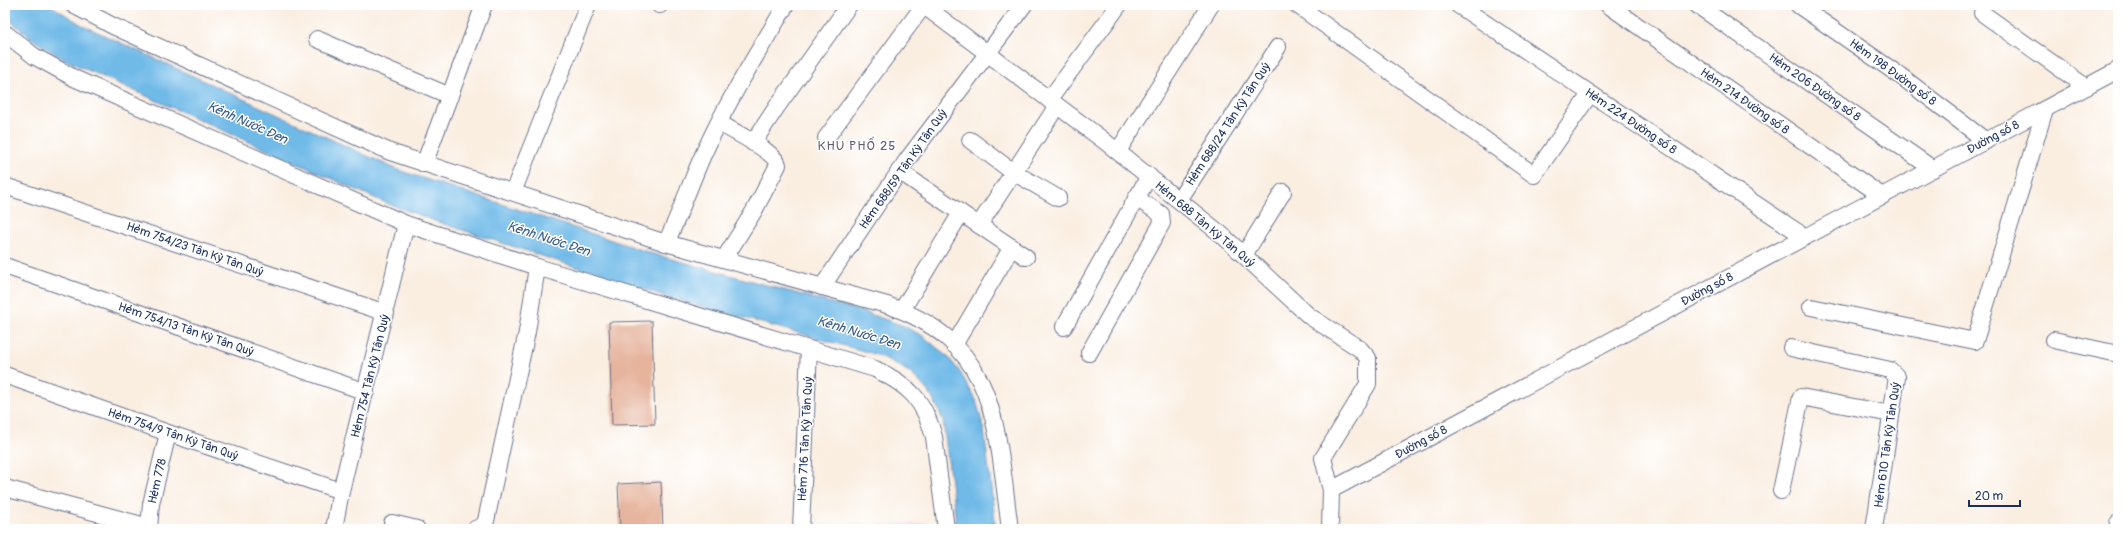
<svg xmlns="http://www.w3.org/2000/svg" width="2123" height="534" viewBox="0 0 2123 534" font-family="Pangolin,sans-serif">
<style>
.built{fill:#f7cfd3}
.water{fill:#70bae8;stroke:#4674a3}
.building{fill:#e6b49d}
.lines{fill:none;stroke-linecap:round;stroke-linejoin:round}
.minor-casing{stroke:#69728c;stroke-width:18}
.minor{stroke:#fff;stroke-width:16}
.labels{text-anchor:middle;stroke-width:3;stroke-linejoin:round;paint-order:stroke}
.street-label{font-size:12px;fill:#1b2f5e;stroke:#fff}
.water-label{font-size:13px;font-style:italic;fill:#355987;stroke:#fff}
.neighbourhood-label{font-size:13px;letter-spacing:1px;fill:#625e74;stroke:#fff}
</style>
<rect width="100%" height="100%" fill="#fff"/>
<filter id="ink" filterUnits="userSpaceOnUse"><feTurbulence type="fractalNoise" baseFrequency=".025" numOctaves="2"/><feDisplacementMap in="SourceGraphic" scale="8" xChannelSelector="R" yChannelSelector="G"/><feConvolveMatrix kernelMatrix="1 2 1 2 8 2 1 2 1" color-interpolation-filters="sRGB"/></filter>
<filter id="wash" filterUnits="userSpaceOnUse"><feTurbulence type="fractalNoise" baseFrequency=".012" numOctaves="4" result="noise"/><feDisplacementMap in="SourceGraphic" scale="16" xChannelSelector="R" yChannelSelector="G"/><feGaussianBlur stdDeviation="0.9" result="paint"/><feColorMatrix in="noise" values="0 0 0 0 0 0 0 0 0 0 0 0 0 0 0 0 0 1.4 0 .05"/><feComposite in="paint" operator="in"/></filter>
<g filter="url(#wash)">
<rect width="100%" height="100%" fill="#faeee1"/>
<polygon class="built" points="932,523 933,529 807,529 807,526"/>
<path class="water" d="M5,5H50L82,25L398,170L657,255L864,312L904,326L923,336L948,357L960,372L976,400L984,430L996,529H957L943,421C931,385 906,365 871,353L671,298L438,222L386,203L61,58L31,38L5,16Z"/>
<g id="blocks">
<g class="building">
<polygon points="652,321 655,424 612,425 609,322"/>
<polygon points="661,482 663,529 620,529 618,484"/>
</g>
</g>
</g>
<g filter="url(#ink)">
<use href="#blocks" fill-opacity="0" stroke="#69728c" stroke-width="1"/>
<g class="lines">
<g class="minor-casing">
<g id="minor">
<path d="M73,5L113,26L390,152L666,243L887,305C1000,344 996,428 1010,529"/>
<polyline points="659,5 660,5"/>
<polyline points="923,5 1103,140 1222,235 1309,316 1360,349 1368,358 1368,384 1323,458 1331,490"/>
<polyline points="1297,5 1534,175 1590,94"/>
<polyline points="1458,5 1805,237"/>
<polyline points="1608,5 1882,196"/>
<polyline points="1697,5 1933,169"/>
<polyline points="1798,5 1902,77 1986,141"/>
<polyline points="1982,13 2086,87"/>
<path d="M5,33L34,56L76,79L406,224L537,267L875,369C909,385 924,400 934,437L946,529"/>
<polyline points="317,39 450,96"/>
<polyline points="1049,100 1119,5"/>
<path d="M719,123C731,130 776,152 778,165L754,211L724,259"/>
<polyline points="826,138 924,5"/>
<polyline points="970,140 1013,172 1058,198"/>
<polyline points="753,143 776,108 849,5"/>
<polyline points="1118,151 1211,5"/>
<polyline points="424,164 484,5"/>
<polyline points="899,171 1026,257"/>
<polyline points="5,186 386,313"/>
<polyline points="513,192 588,5"/>
<polyline points="1179,200 1278,47"/>
<polyline points="979,225 1057,106"/>
<path d="M666,243C680,214 690,184 703,155C726,103 757,54 786,5"/>
<polyline points="1244,255 1283,192"/>
<polyline points="5,266 366,392"/>
<polyline points="822,287 907,160 1024,5"/>
<polyline points="1811,307 1975,341 2045,109"/>
<polyline points="902,310 961,213"/>
<polyline points="1064,327 1149,176"/>
<polyline points="2054,340 2118,354"/>
<polyline points="954,345 1012,247"/>
<polyline points="1791,348 1890,370 1897,377 1874,529"/>
<polyline points="1089,353 1162,223 1161,214 1136,198"/>
<polyline points="5,375 168,433 341,491"/>
<polyline points="5,488 149,527"/>
<polyline points="1781,491 1801,397 1891,414"/>
<polyline points="392,523 417,529"/>
<polyline points="149,529 151,504 168,433"/>
<polyline points="334,529 341,491 406,224"/>
<polyline points="475,529 485,525 527,332 537,267"/>
<polyline points="801,529 809,349"/>
<polyline points="1330,529 1331,490 2118,70"/>
<polyline points="2117,529 2118,523"/>
</g>
</g>
<use href="#minor" class="minor"/>
</g>
</g>
<g class="labels">
<g class="street-label">
<text transform="translate(1893 72) rotate(36)" y="4">Hẻm 198 Đường số 8</text>
<text transform="translate(1815 87) rotate(35)" y="4">Hẻm 206 Đường số 8</text>
<text transform="translate(1745 101) rotate(35)" y="4">Hẻm 214 Đường số 8</text>
<text transform="translate(1631 121) rotate(34)" y="4">Hẻm 224 Đường số 8</text>
<text transform="translate(1228 124) rotate(-57)" y="4">Hẻm 688/24 Tân Kỳ Tân Quý</text>
<text transform="translate(1993 137) rotate(-28)" y="4">Đường số 8</text>
<text transform="translate(903 169) rotate(-55)" y="4">Hẻm 688/59 Tân Kỳ Tân Quý</text>
<text transform="translate(1205 224) rotate(40)" y="4">Hẻm 688 Tân Kỳ Tân Quý</text>
<text transform="translate(195 249) rotate(19)" y="4">Hẻm 754/23 Tân Kỳ Tân Quý</text>
<text transform="translate(1707 289) rotate(-28)" y="4">Đường số 8</text>
<text transform="translate(186 329) rotate(19)" y="4">Hẻm 754/13 Tân Kỳ Tân Quý</text>
<text transform="translate(370 376) rotate(-76)" y="4">Hẻm 754 Tân Kỳ Tân Quý</text>
<text transform="translate(173 434) rotate(19)" y="4">Hẻm 754/9 Tân Kỳ Tân Quý</text>
<text transform="translate(805 439) rotate(-87)" y="4">Hẻm 716 Tân Kỳ Tân Quý</text>
<text transform="translate(1421 442) rotate(-28)" y="4">Đường số 8</text>
<text transform="translate(1887 445) rotate(-82)" y="4">Hẻm 610 Tân Kỳ Tân Quý</text>
<text transform="translate(157 481) rotate(-77)" y="4">Hẻm 778</text>
</g>
<g class="water-label">
<text transform="translate(248 122) rotate(24)" y="5">Kênh Nước Đen</text>
<text transform="translate(549 238) rotate(18)" y="5">Kênh Nước Đen</text>
<text transform="translate(859 332) rotate(17)" y="5">Kênh Nước Đen</text>
</g>
<g class="neighbourhood-label">
<text x="857" y="150">KHU PHỐ 25</text>
</g>
</g>
<rect width="2123" height="534" fill="none" stroke="#fff" stroke-width="20"/>
<path d="M1969 500v6h51v-6" fill="none" stroke="#1b2f5e" stroke-width="2"/>
<text x="1975" y="500" font-size="12" fill="#1b2f5e" stroke="#ffffff" stroke-width="3" paint-order="stroke">20 m</text>
</svg>
